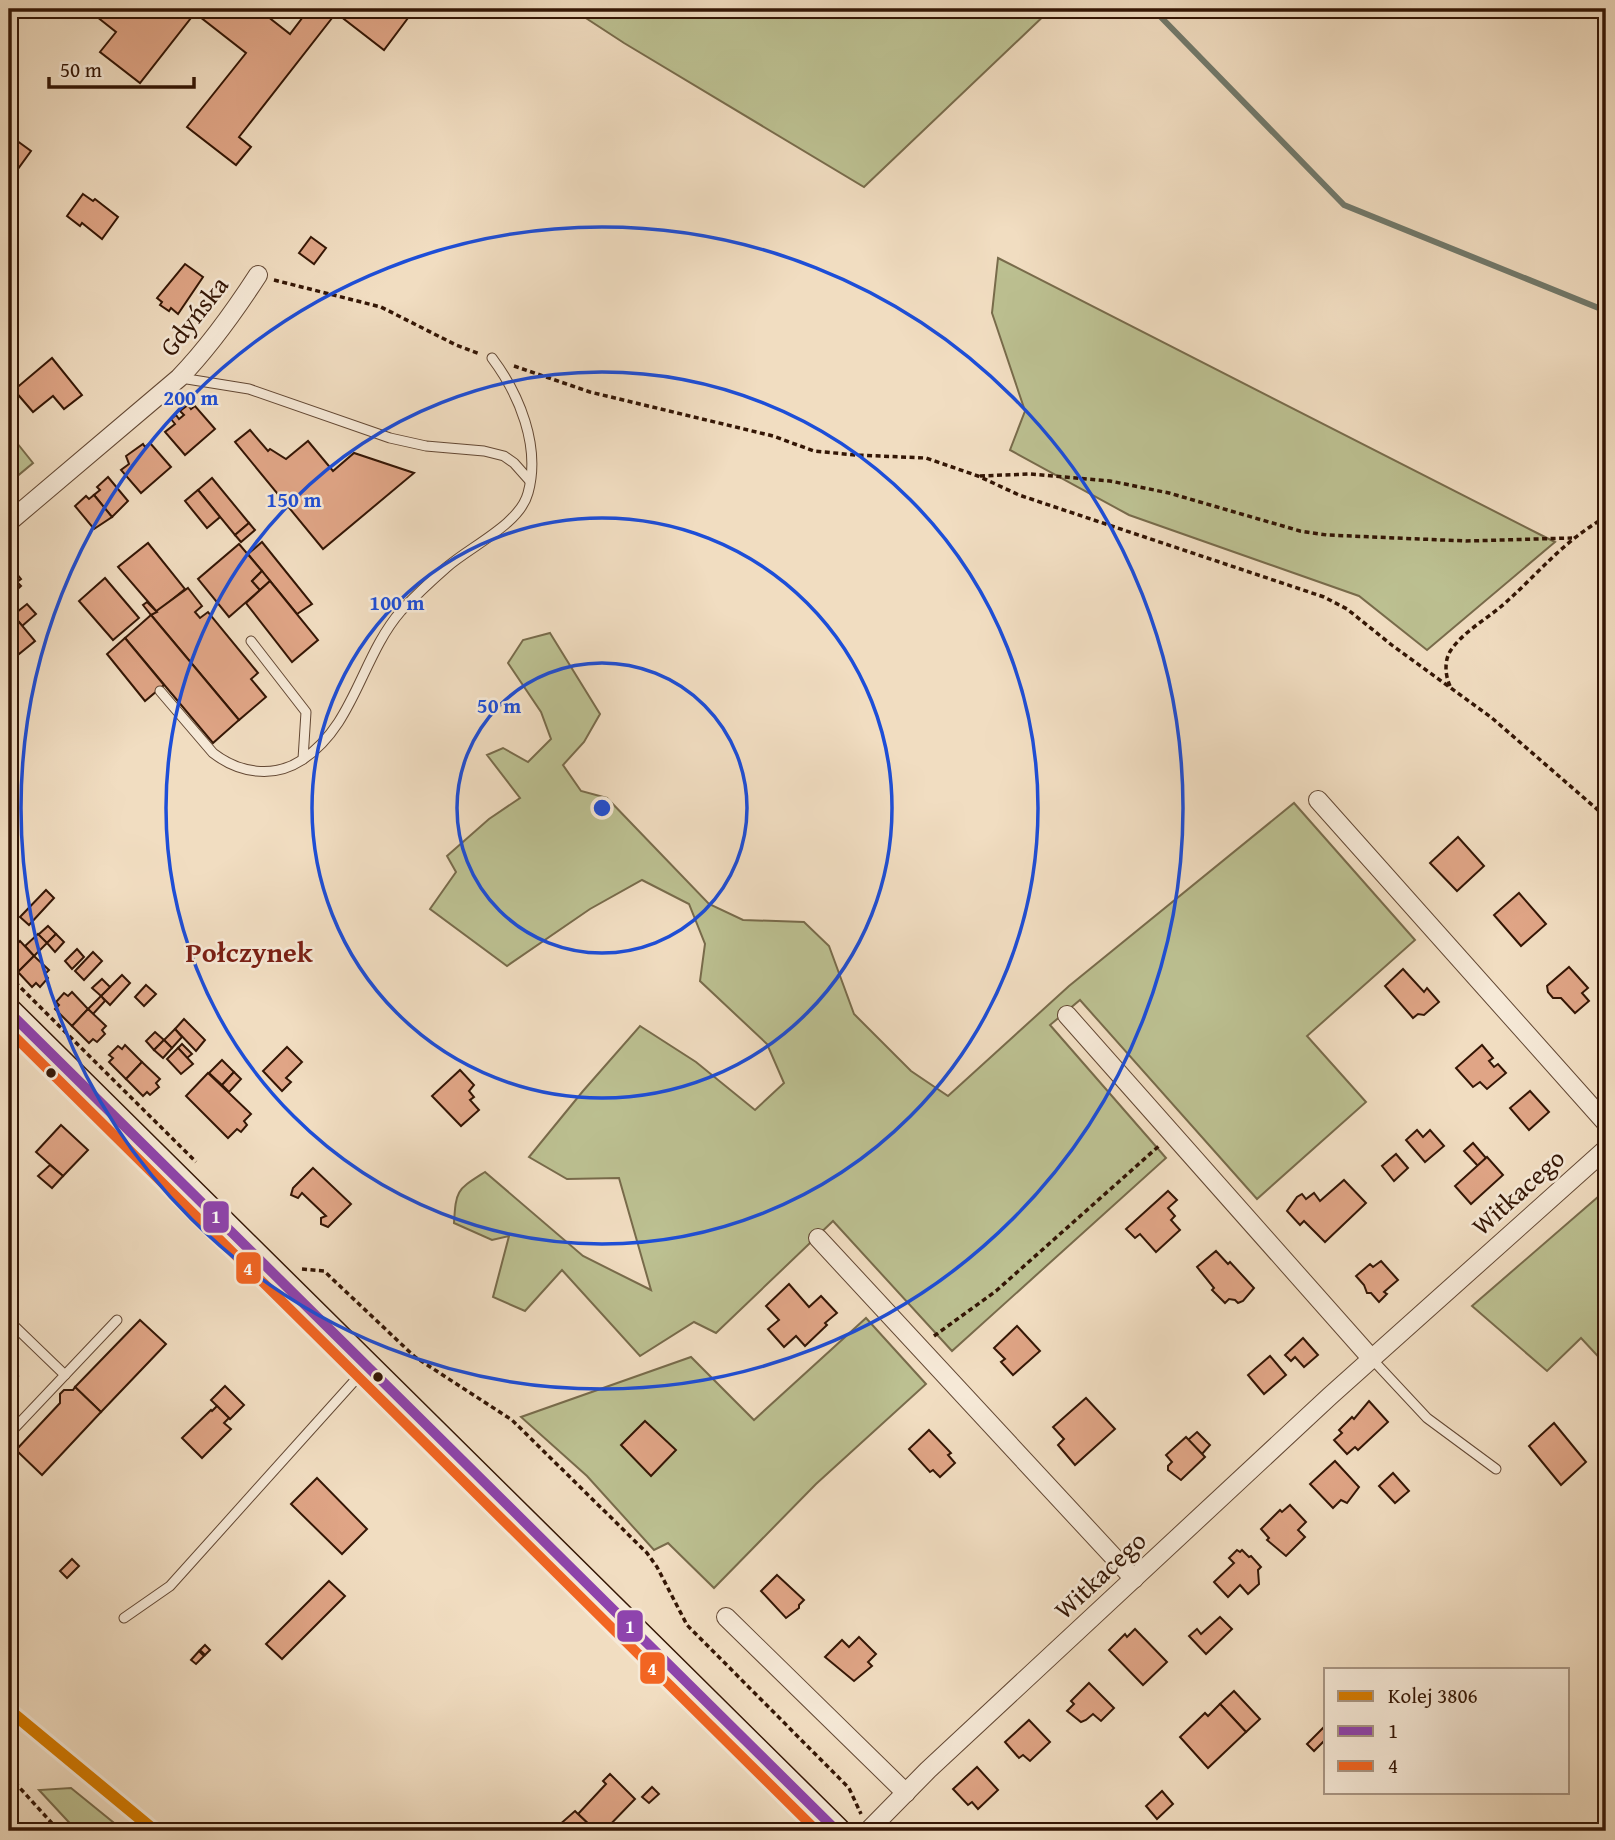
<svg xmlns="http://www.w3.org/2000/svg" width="1615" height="1840" viewBox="0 0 1615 1840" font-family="'Gentium Book Plus',serif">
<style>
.green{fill:#bcc091;stroke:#786b4b;stroke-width:2}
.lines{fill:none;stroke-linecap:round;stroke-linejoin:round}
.stream{stroke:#727a6c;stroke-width:6}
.building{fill:#e0a586;stroke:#341605;stroke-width:2}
.lane-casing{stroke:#634834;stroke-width:11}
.street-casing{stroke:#634834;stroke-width:20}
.secondary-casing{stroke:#341605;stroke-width:29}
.path{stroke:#341605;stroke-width:3.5;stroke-dasharray:5 3.5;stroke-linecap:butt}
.lane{stroke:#f6e9d7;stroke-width:9}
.street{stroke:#f6e9d7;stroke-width:18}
.secondary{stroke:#f6e9d7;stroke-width:26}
.bus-1-casing{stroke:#f6e9d7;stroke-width:16}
.bus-2-casing{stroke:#f6e9d7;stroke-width:16}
.bus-1{stroke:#8e44ad;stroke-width:10}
.bus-2{stroke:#f26522;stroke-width:10}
.rail-1-casing{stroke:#f6e9d7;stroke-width:18}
.rail-1{stroke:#d67c01;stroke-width:12}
.ring{fill:none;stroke:#1d4ed8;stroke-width:3.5}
.bus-dot{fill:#341605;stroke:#f6e9d7;stroke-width:2.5}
.labels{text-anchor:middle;stroke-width:5;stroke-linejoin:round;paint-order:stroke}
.street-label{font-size:26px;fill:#341605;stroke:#f6e9d7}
.neighbourhood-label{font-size:28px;font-weight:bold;fill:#7a1f14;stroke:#f6e9d7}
.centre{fill:#1d4ed8;stroke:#f6e9d7;stroke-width:3.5}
.ring-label{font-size:21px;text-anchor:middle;font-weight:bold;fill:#1d4ed8;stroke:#f6e9d7;stroke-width:5;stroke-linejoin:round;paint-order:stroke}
.line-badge{stroke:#f6e9d7;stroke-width:2.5}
.badge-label{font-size:19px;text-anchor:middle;font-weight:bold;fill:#fff}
</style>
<rect width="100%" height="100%" fill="#f1ddc1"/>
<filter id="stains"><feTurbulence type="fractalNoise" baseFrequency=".00286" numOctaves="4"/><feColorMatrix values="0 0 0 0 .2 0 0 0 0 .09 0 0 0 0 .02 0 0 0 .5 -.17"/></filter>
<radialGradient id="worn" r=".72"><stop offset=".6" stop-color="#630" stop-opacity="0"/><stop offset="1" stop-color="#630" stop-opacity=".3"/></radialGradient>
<g class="green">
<polygon points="572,9 1051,9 864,187 624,43"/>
<polygon points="998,258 1541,535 1555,542 1427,650 1359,596 1129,515 1010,450 1025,411 992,313"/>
<polygon points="9,433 33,463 9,483"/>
<path d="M550,633L600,714L584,742L563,765L581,791L607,798L709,904L743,920L804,922L829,946L854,1014L911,1071L948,1096L1069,986L1294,803L1415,940L1307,1036L1366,1102L1257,1199L1080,1000L1050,1025L1166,1158L952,1351L833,1221L716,1333L694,1322L640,1356L562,1270L525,1311L493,1297L509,1236L492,1240L454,1223C456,1189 457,1190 485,1172L583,1256L651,1290L619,1178L567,1179L529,1157L583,1091L640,1026L696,1062L755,1110L784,1083L767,1044L700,981L705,944L689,904L642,880L590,909L507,966L430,909L456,872L447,856L489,819L520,798L487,755L503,748L528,762L551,739L541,712L508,663L523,640Z"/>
<polygon points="1606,1190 1606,1365 1581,1338 1547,1371 1472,1306"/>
<polygon points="866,1318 926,1384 816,1484 714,1588 668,1543 654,1550 587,1476 521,1417 691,1357 754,1420"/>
<polygon points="71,1788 124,1831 77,1831 39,1790"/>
</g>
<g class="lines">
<polyline class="stream" points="1153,9 1344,205 1606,311"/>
</g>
<g class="building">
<polygon points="96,9 118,9 128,17 134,9 198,9 140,83 100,52 116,32 92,13"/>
<polygon points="198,9 258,9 290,34 309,9 331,9 336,13 239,137 251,147 236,165 187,127 246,53 195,13"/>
<polygon points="331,9 396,9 408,18 384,50"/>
<polygon points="9,135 31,151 15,173 9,168"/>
<polygon points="83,194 93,201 95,199 118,217 102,239 82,223 80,226 67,216"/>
<polygon points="311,237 326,248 314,264 299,253"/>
<polygon points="185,264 203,277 178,314 171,308 169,311 160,305 162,302 157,298"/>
<polygon points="52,358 82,395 64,409 53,396 33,412 14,390"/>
<polygon points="188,405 191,409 195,406 215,429 185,455 165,432 175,424 171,419 176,415 179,419 184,415 180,411"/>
<polygon points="250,430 268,451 270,449 286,459 308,441 333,471 354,453 414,473 323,549 235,442"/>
<polygon points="150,443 171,467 141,493 121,470 129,464 126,456 143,444 145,447"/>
<polygon points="108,477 128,501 112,517 94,495 100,490 97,487"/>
<polygon points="212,478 249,523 235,535 198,490"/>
<polygon points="198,490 220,517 207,528 185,501"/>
<polygon points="94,495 112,517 94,529 75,506 86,496 89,499"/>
<polygon points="249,523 255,530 241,542 235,535"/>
<polygon points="262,542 312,604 297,614 248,554"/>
<polygon points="148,543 185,589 157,612 118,567"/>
<polygon points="239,544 262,571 252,581 260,590 229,617 198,579"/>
<polygon points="13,569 21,579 17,582 21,586 9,597 9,572"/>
<polygon points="262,571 270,581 260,590 252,581"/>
<polygon points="105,578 139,618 113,640 79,601"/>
<polygon points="270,581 318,640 292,662 246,603"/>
<polygon points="188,588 202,606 195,612 200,618 208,612 258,673 251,679 266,697 239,720 151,615"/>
<polygon points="9,602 17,612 27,604 36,614 22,626 9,610"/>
<polygon points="147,602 157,612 151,615 143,605"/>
<polygon points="9,610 35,641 19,654 9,642"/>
<polygon points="151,615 239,720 213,743 125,638"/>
<polygon points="125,638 164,685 145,701 107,654"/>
<polygon points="1458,837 1484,866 1457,891 1430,863"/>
<polygon points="46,890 54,898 29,925 20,917"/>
<polygon points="1519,893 1546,924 1521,946 1494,915"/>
<polygon points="48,926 56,934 47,943 38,935"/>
<polygon points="38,934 47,943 34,956 25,946"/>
<polygon points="56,934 64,942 55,952 47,943"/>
<polygon points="13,941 16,945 20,941 34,956 18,972 9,963 9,945"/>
<polygon points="77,949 84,957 72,969 65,961"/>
<polygon points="93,952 102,961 84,980 75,971"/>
<polygon points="34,956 49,970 45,974 48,978 40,987 36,983 32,987 18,972"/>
<polygon points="1569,967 1588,988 1582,993 1589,1001 1575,1013 1561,998 1553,998 1548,992 1547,986"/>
<polygon points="1403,969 1424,992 1427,988 1439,1002 1424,1015 1418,1014 1413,1018 1385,986"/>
<polygon points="122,975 130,983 110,1005 101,996"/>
<polygon points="102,979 110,987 101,996 92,988"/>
<polygon points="146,985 156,994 144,1006 135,997"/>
<polygon points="72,992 88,1009 72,1026 55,1009 59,1005 56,1002 64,993 68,996"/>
<polygon points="101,996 105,1001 93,1014 88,1009"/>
<polygon points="88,1009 106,1026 102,1030 105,1034 97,1042 93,1039 89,1043 72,1026"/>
<polygon points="184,1019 205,1040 196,1051 175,1029"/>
<polygon points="175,1029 182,1037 172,1048 164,1040"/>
<polygon points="155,1032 164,1040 154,1050 146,1041"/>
<polygon points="164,1040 172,1048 163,1058 154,1050"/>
<polygon points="182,1044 192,1054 187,1058 178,1048"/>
<polygon points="125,1045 142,1062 126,1079 109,1062 113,1058 109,1055 118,1046 122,1049"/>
<polygon points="1482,1045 1493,1058 1489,1061 1494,1067 1498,1064 1506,1073 1487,1089 1480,1082 1473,1087 1456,1068"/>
<polygon points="287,1047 302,1062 286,1078 291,1082 282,1091 263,1071"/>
<polygon points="178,1048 193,1064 181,1074 167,1059"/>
<polygon points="222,1060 234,1072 222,1085 209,1073"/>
<polygon points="142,1062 160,1079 156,1083 159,1087 150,1095 147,1092 143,1096 126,1079"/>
<polygon points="460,1070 474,1085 469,1091 474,1097 470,1100 479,1110 461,1126 432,1096"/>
<polygon points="234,1072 241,1079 229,1092 222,1085"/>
<polygon points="208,1073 251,1114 244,1121 247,1125 241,1132 237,1129 228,1138 186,1096"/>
<polygon points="1530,1091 1549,1112 1529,1130 1510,1108"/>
<polygon points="61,1125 88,1150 63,1176 36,1152"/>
<polygon points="1417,1130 1423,1137 1430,1130 1444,1146 1425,1162 1406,1140"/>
<polygon points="1473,1143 1486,1158 1478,1166 1464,1151"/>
<polygon points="1396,1154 1408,1168 1394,1181 1382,1166"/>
<polygon points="1487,1157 1503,1175 1471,1204 1455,1186"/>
<polygon points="50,1165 63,1176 52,1188 38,1176"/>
<polygon points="313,1168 351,1204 328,1227 321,1224 321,1218 326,1216 302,1193 298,1198 291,1195 293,1188"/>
<polygon points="1344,1180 1366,1203 1325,1242 1304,1221 1300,1225 1287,1211 1297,1197 1302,1194 1306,1199 1314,1193 1320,1201"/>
<polygon points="1168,1191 1177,1200 1168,1208 1175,1216 1171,1220 1180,1230 1156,1252 1140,1234 1135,1238 1126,1229"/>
<polygon points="1216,1251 1228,1264 1230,1262 1254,1288 1243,1301 1238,1303 1235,1300 1229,1299 1225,1303 1212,1290 1214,1288 1197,1267"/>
<polygon points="1381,1261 1398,1280 1384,1292 1387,1294 1379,1302 1371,1293 1367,1293 1364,1285 1356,1276 1370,1264 1373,1267"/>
<polygon points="789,1284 809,1307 821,1296 837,1313 825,1323 827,1325 805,1346 796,1336 784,1347 768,1329 779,1320 766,1306"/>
<polygon points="140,1320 166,1344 101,1412 75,1387"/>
<polygon points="1017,1326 1040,1351 1013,1375 1001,1362 1005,1359 994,1348"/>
<polygon points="1303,1338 1318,1355 1304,1367 1295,1357 1291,1361 1285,1355"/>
<polygon points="1270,1356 1286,1375 1264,1394 1248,1375"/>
<polygon points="9,1368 18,1376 12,1383 9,1380"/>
<polygon points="225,1386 244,1405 230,1419 211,1400"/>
<polygon points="75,1387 101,1412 42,1475 16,1450 60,1403 60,1394 64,1390 73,1390"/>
<polygon points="1086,1398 1115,1429 1075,1465 1058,1445 1064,1439 1053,1427"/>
<polygon points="1369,1401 1388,1422 1358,1450 1355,1447 1347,1454 1334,1440 1342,1433 1339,1430 1352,1417 1354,1419"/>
<polygon points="217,1406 229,1418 224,1423 231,1429 202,1458 182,1438 211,1410 212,1411"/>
<polygon points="645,1421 676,1450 651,1476 621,1445"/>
<polygon points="1554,1423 1586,1462 1561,1485 1529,1446"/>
<polygon points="929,1430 951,1453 948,1455 955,1463 940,1477 933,1470 930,1472 909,1449"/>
<polygon points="1197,1432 1210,1445 1202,1454 1188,1440"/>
<polygon points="1186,1437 1205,1457 1181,1480 1168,1470 1168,1466 1172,1462 1166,1455"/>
<polygon points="1335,1461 1359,1487 1347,1503 1341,1500 1333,1508 1310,1484"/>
<polygon points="1393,1473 1409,1491 1395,1503 1379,1486"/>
<polygon points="317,1478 367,1529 342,1554 291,1504"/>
<polygon points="1290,1505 1306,1522 1298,1530 1305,1537 1286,1556 1267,1540 1269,1538 1261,1529 1280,1510 1282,1512"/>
<polygon points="1237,1550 1240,1552 1242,1550 1249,1557 1251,1556 1261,1567 1258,1570 1259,1584 1248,1594 1240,1585 1228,1597 1214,1582 1234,1563 1229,1558"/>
<polygon points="72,1559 79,1566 67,1578 60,1571"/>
<polygon points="777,1575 804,1600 799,1605 799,1608 786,1618 761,1591"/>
<polygon points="329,1581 345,1596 282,1659 266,1644"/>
<polygon points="1220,1617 1232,1629 1206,1654 1189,1636 1197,1629 1201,1634"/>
<polygon points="1135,1629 1167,1662 1143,1685 1109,1650 1125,1634 1127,1637"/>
<polygon points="859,1637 876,1654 868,1662 872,1666 854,1681 825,1657 842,1640 849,1647"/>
<polygon points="205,1645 210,1650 205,1655 200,1650"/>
<polygon points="199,1651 204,1656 196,1664 191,1660"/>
<polygon points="1089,1683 1114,1708 1101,1721 1093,1714 1086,1720 1081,1722 1067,1711 1074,1704 1071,1701"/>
<polygon points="1234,1691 1260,1719 1246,1732 1220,1704"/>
<polygon points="1220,1704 1246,1732 1208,1768 1180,1737 1205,1713 1208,1716"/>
<polygon points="1029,1720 1050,1742 1030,1761 1023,1755 1019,1758 1005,1742"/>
<polygon points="1326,1725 1326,1739 1314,1751 1307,1744"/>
<polygon points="977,1767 998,1790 978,1809 972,1802 968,1805 953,1789"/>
<polygon points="610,1774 635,1799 604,1831 596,1831 578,1814 606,1784 603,1781"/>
<polygon points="652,1787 659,1794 649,1803 642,1797"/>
<polygon points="1162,1791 1173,1804 1157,1819 1146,1806"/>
<polygon points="575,1811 578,1814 596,1831 563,1831 558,1826"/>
<polygon points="1112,1824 1120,1831 1104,1831"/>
</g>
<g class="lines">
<g class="lane-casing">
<g id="lane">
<polyline points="181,378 249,389 390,438 426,446 484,451 504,456 514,463 530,481"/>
<polyline points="251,641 306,712 303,759"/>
<path d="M160,691L213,753C239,773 273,779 302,760C355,725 361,657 401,611C415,596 431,581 447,567C471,546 520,524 528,493C541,446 519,394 492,358"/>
<polyline points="9,1321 65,1375"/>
<polyline points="1371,1358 1427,1418 1496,1469"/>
<polyline points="9,1434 117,1320"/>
<polyline points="124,1618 170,1586 366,1368"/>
</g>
</g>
<g class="street-casing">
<g id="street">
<path d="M9,522L179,378C210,346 234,312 258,275"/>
<polyline points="1318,800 1606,1123"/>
<polyline points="1067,1015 1371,1358"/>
<polyline points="818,1238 1134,1579"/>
<polyline points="726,1617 906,1793"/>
<polyline points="868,1831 928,1770 1330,1396 1606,1149"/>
</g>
</g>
<g class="secondary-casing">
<polyline id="secondary" points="9,1012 837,1831"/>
</g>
<g class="path">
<polyline points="274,280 381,307 456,345 480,354"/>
<polyline points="514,366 590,392 773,436 814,451 855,455 926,458 978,476 1019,495 1324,597 1347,609 1393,646 1492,718 1606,817"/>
<polyline points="980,476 1030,474 1110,481 1169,493 1300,531 1327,535 1466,541 1572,538"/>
<path d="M1450,686C1445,675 1444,660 1451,650C1464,631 1487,619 1504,604C1540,572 1563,541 1606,517"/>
<polyline points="9,976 196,1162"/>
<polyline points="302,1269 324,1271 415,1357 512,1420 647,1553 657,1567 687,1625 849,1788 861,1814"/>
<polyline points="934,1336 996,1291 1160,1145"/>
<polyline points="9,1776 59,1831"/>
</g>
<use href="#lane" class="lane"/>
<use href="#street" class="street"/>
<use href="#secondary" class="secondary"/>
<g class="bus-1-casing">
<polyline id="bus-1" points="9,1012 837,1831"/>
</g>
<g class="bus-2-casing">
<polyline id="bus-2" points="9,1031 817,1831"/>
</g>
<use href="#bus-1" class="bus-1"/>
<use href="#bus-2" class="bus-2"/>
<g class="rail-1-casing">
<polyline id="rail-1" points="9,1710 155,1831"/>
</g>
<use href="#rail-1" class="rail-1"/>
</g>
<g class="ring">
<circle cx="602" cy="808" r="145"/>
<circle cx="602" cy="808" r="290"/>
<circle cx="602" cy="808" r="436"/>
<circle cx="602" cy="808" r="581"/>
</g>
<g class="bus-dot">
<circle cx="51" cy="1073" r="6"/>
<circle cx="378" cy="1377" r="6"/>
</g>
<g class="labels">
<g class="street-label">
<text transform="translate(194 316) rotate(-52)" y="9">Gdyńska</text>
<text transform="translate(1518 1192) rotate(-42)" y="9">Witkacego</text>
<text transform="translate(1100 1575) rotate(-43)" y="9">Witkacego</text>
</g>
<g class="neighbourhood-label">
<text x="249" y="962">Połczynek</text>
</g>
</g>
<circle cx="602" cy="808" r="10" class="centre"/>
<g class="ring-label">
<text x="191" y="405">200 m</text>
<text x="294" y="507">150 m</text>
<text x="397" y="610">100 m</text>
<text x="499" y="713">50 m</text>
</g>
<g class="line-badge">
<rect x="202" y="1200" width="28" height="34" rx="7" fill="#8e44ad"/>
<rect x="235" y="1251" width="27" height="34" rx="7" fill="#f26522"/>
<rect x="616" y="1609" width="28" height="34" rx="7" fill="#8e44ad"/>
<rect x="639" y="1651" width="27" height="34" rx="7" fill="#f26522"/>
</g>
<g class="badge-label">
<text x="216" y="1223">1</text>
<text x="248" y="1275">4</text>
<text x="630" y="1633">1</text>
<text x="652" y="1675">4</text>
</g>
<rect width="1615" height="1840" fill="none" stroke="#f1ddc1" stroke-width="35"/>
<rect x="10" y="10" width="1594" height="1819" fill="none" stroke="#341605" stroke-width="3.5"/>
<rect x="18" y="18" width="1580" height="1805" fill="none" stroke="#341605" stroke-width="2"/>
<rect x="1324" y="1668" width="245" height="126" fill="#f6e9d7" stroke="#a89583" stroke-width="2"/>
<rect x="1338" y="1691" width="35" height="10" fill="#d67c01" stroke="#a89583" stroke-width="2"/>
<text x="1388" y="1703" font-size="21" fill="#341605">Kolej 3806</text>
<rect x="1338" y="1726" width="35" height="10" fill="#8e44ad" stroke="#a89583" stroke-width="2"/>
<text x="1388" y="1738" font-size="21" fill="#341605">1</text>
<rect x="1338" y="1761" width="35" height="10" fill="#f26522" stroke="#a89583" stroke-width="2"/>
<text x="1388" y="1773" font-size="21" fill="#341605">4</text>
<path d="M49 77v10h145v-10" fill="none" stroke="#341605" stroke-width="3.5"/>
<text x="60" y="77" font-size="21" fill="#341605" stroke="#f6e9d7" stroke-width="5" paint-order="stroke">50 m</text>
<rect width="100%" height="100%" filter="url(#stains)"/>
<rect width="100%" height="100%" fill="url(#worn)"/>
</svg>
